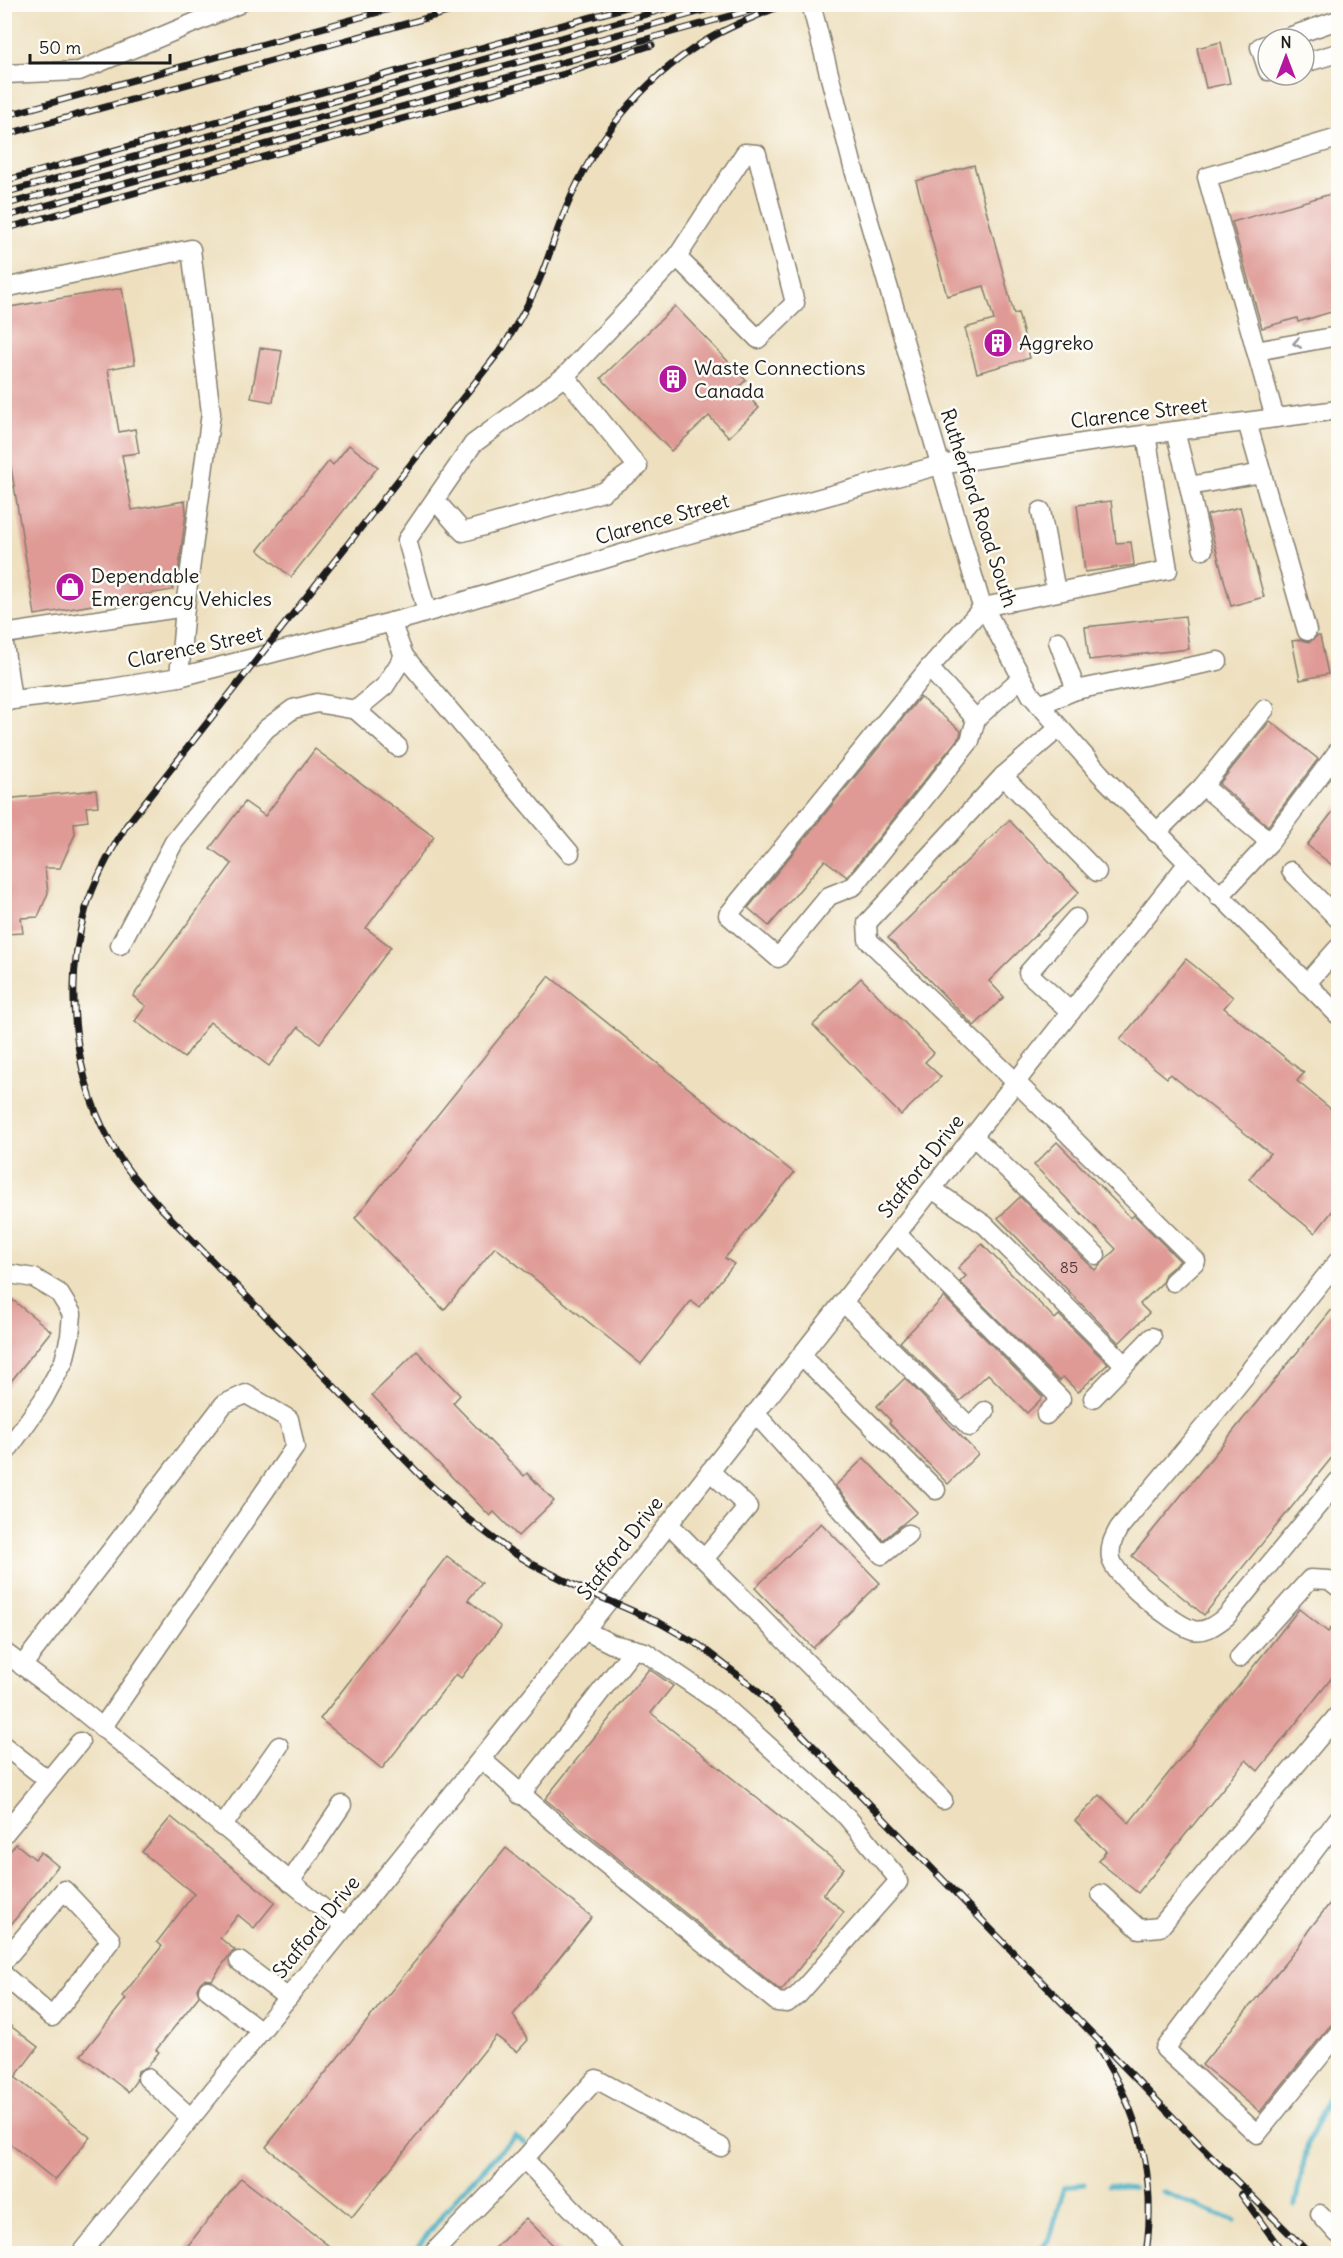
<svg xmlns="http://www.w3.org/2000/svg" width="1343" height="2258" viewBox="0 0 1343 2258" font-family="Delius,sans-serif">
<style>
.lines{fill:none;stroke-linecap:round;stroke-linejoin:round}
.stream{stroke:#44afc3;stroke-width:5}
.building{fill:#df9a95}
.minor-casing{stroke:#857e6e;stroke-width:21}
.minor{stroke:#fff;stroke-width:18}
.rail-casing{stroke:#1c1c1c;stroke-width:7}
.rail{stroke:#fdfcf7;stroke-width:4.5;stroke-dasharray:14;stroke-linecap:butt}
.oneway{stroke:#999}
.labels{text-anchor:middle;stroke-width:5;stroke-linejoin:round;paint-order:stroke}
.number-label{font-size:16px;fill:#4d3c3a}
.poi-label{font-size:20px;fill:#1c1c1c;stroke:#fdfcf7;text-anchor:start}
.street-label{font-size:20px;fill:#1c1c1c;stroke:#fdfcf7}
</style>
<rect width="100%" height="100%" fill="#fdfcf7"/>
<filter id="ink" filterUnits="userSpaceOnUse"><feTurbulence type="fractalNoise" baseFrequency=".0167" numOctaves="2"/><feDisplacementMap in="SourceGraphic" scale="12" xChannelSelector="R" yChannelSelector="G"/><feConvolveMatrix kernelMatrix="1 2 1 2 8 2 1 2 1" color-interpolation-filters="sRGB"/></filter>
<filter id="wash" filterUnits="userSpaceOnUse"><feTurbulence type="fractalNoise" baseFrequency=".008" numOctaves="4" result="noise"/><feDisplacementMap in="SourceGraphic" scale="24" xChannelSelector="R" yChannelSelector="G"/><feGaussianBlur stdDeviation="1.35" result="paint"/><feColorMatrix in="noise" values="0 0 0 0 0 0 0 0 0 0 0 0 0 0 0 0 0 1.4 0 .05"/><feComposite in="paint" operator="in"/></filter>
<g filter="url(#wash)">
<rect width="100%" height="100%" fill="#eee0bf"/>
<g class="lines">
<g class="stream">
<polyline points="538,2154 544,2170"/>
<polyline points="1109,2185 1133,2188"/>
<polyline points="1162,2192 1234,2221"/>
<polyline points="1295,2205 1308,2143 1338,2076"/>
<polyline points="412,2254 459,2194 515,2136 525,2143"/>
<polyline points="1036,2254 1050,2238 1065,2187 1084,2184"/>
</g>
</g>
<g id="blocks">
<g class="building">
<polygon points="1221,42 1230,83 1206,88 1197,48"/>
<polygon points="974,165 1014,314 1018,313 1030,358 977,373 965,328 994,320 984,286 947,296 916,181"/>
<polygon points="1338,192 1338,310 1298,322 1297,318 1262,328 1232,222"/>
<polygon points="122,288 135,364 108,369 119,432 135,429 139,453 122,455 132,510 185,501 186,512 177,583 172,583 173,590 92,603 92,605 35,615 4,424 4,308"/>
<polygon points="675,306 746,380 739,387 759,408 729,437 709,416 671,451 601,378"/>
<polygon points="260,348 282,351 273,402 251,398"/>
<polygon points="349,445 378,467 291,577 258,550 329,461 333,465"/>
<polygon points="1111,501 1116,543 1131,542 1134,565 1085,572 1077,505"/>
<polygon points="1240,507 1264,597 1231,606 1207,515"/>
<polygon points="1185,616 1189,649 1089,660 1085,627"/>
<polygon points="1317,636 1320,636 1328,674 1300,680 1292,641 1300,640 1310,642"/>
<polygon points="920,697 961,731 960,736 847,877 825,860 769,926 748,908"/>
<polygon points="1270,721 1318,759 1268,826 1219,784"/>
<polygon points="315,749 434,837 366,928 391,947 320,1043 298,1027 269,1066 210,1022 184,1058 135,1021 146,1006 133,996 232,864 210,848 245,802 265,816"/>
<polygon points="96,790 98,806 86,807 88,821 74,823 75,834 60,868 45,868 48,893 38,917 21,918 23,933 4,934 4,799"/>
<polygon points="1338,805 1338,870 1307,845"/>
<polygon points="1009,820 1079,892 989,981 1004,997 974,1026 888,938"/>
<polygon points="1186,959 1233,997 1224,1008 1304,1073 1297,1081 1338,1115 1338,1204 1315,1233 1249,1179 1270,1153 1170,1074 1167,1078 1120,1040"/>
<polygon points="549,976 794,1173 725,1258 734,1264 699,1307 691,1301 641,1364 495,1247 444,1310 355,1218"/>
<polygon points="861,978 934,1053 925,1062 941,1077 901,1115 813,1025"/>
<polygon points="1057,1142 1131,1218 1134,1215 1180,1261 1165,1274 1162,1283 1140,1304 1149,1313 1119,1343 998,1218 1020,1197 1095,1270 1116,1249 1034,1165"/>
<polygon points="982,1244 1055,1319 1059,1315 1108,1364 1078,1392 1063,1377 1059,1381 960,1282 966,1276 958,1268"/>
<polygon points="4,1293 51,1331 4,1390"/>
<polygon points="944,1297 1043,1397 1027,1413 988,1374 960,1401 900,1342"/>
<polygon points="1338,1302 1338,1450 1204,1615 1132,1556"/>
<polygon points="417,1351 460,1395 453,1403 524,1476 527,1473 554,1501 518,1536 494,1512 490,1516 372,1395"/>
<polygon points="905,1378 978,1454 948,1484 889,1423 891,1421 877,1406"/>
<polygon points="864,1458 917,1512 883,1540 835,1486"/>
<polygon points="821,1523 880,1583 813,1648 755,1588"/>
<polygon points="447,1556 482,1583 468,1600 501,1627 461,1678 456,1674 382,1769 320,1719"/>
<polygon points="1299,1609 1328,1632 1338,1619 1338,1670 1258,1771 1246,1760 1138,1893 1098,1861 1106,1851 1075,1821 1100,1795 1129,1823"/>
<polygon points="649,1669 673,1686 651,1713 844,1868 823,1894 844,1912 781,1991 545,1799"/>
<polygon points="171,1817 275,1902 254,1928 238,1915 220,1938 235,1950 230,1954 212,1980 204,1979 200,1983 197,1989 199,1996 156,2050 159,2052 147,2067 138,2071 136,2081 128,2092 81,2055 126,1999 122,1996 162,1946 157,1942 194,1894 142,1852"/>
<polygon points="16,1844 35,1859 41,1852 58,1866 4,1933 4,1858"/>
<polygon points="506,1848 592,1917 513,2015 528,2040 517,2052 496,2036 352,2217 266,2147"/>
<polygon points="1338,1893 1338,2018 1329,2027 1260,2112 1202,2065 1298,1947 1308,1931"/>
<polygon points="4,2021 38,2047 15,2077 90,2137 55,2180 4,2139"/>
<polygon points="241,2178 338,2253 182,2253"/>
<polygon points="526,2218 561,2253 490,2253"/>
</g>
</g>
</g>
<g filter="url(#ink)">
<use href="#blocks" fill-opacity="0" stroke="#857e6e" stroke-width="1.5"/>
<g class="lines">
<g class="minor-casing">
<g id="minor">
<polyline points="811,4 852,163 980,600 1031,695 1103,777 1338,1015"/>
<polyline points="1283,39 1338,20"/>
<polyline points="1268,44 1260,47 1268,71"/>
<polyline points="1304,63 1338,53"/>
<polyline points="4,74 79,71 239,4"/>
<polyline points="4,288 191,249 211,413 185,607 179,677"/>
<polyline points="1256,351 1338,336"/>
<polyline points="1275,418 1207,177 1338,138"/>
<polyline points="1247,422 1307,631"/>
<polyline points="1175,431 1189,486 1262,473"/>
<polyline points="1189,486 1203,550"/>
<polyline points="435,500 463,532 603,492 638,467 565,376"/>
<polyline points="1041,511 1056,592"/>
<polyline points="427,612 407,540 473,444 565,376 677,257 745,153 757,154 795,303 758,339 677,257"/>
<polyline points="4,634 185,607"/>
<polyline points="1058,641 1076,690"/>
<polyline points="4,644 12,700"/>
<polyline points="404,656 570,853"/>
<polyline points="929,668 976,719"/>
<polyline points="1021,678 976,719 970,741 854,886 829,896 778,958 728,915 929,668 983,607 1168,570 1146,434"/>
<polyline points="4,701 106,689 179,677 257,657 415,616 671,539 940,465 1096,441 1338,410"/>
<polyline points="1039,705 1076,690 1218,661"/>
<polyline points="356,710 398,747"/>
<polyline points="1059,728 1003,776 867,923 868,940 1016,1082 1196,1261 1173,1282"/>
<polyline points="1003,776 1097,872"/>
<polyline points="1203,786 1265,709"/>
<polyline points="1156,833 1203,786 1270,842 1219,897"/>
<polyline points="1270,842 1338,751"/>
<polyline points="1291,871 1338,919"/>
<polyline points="120,945 174,842 266,729 293,709 317,703 356,710 385,686 404,656 391,622"/>
<polyline points="1306,984 1338,948"/>
<polyline points="1071,1012 1028,973 1076,918"/>
<polyline points="973,1136 1096,1255"/>
<polyline points="932,1189 985,1225 1125,1365 1093,1398"/>
<polyline points="897,1234 1061,1399 1046,1415"/>
<path d="M1338,1261L1208,1422L1119,1528C1114,1537 1109,1546 1111,1558C1114,1577 1174,1625 1193,1630C1206,1633 1216,1624 1226,1617L1338,1481"/>
<polyline points="4,1273 34,1278 59,1293 72,1314 70,1336 64,1361 43,1400 4,1455"/>
<polyline points="843,1302 970,1427 985,1411"/>
<polyline points="801,1355 936,1490"/>
<polyline points="1125,1365 1152,1337"/>
<polyline points="755,1413 882,1555 908,1534"/>
<polyline points="669,1524 943,1800"/>
<polyline points="704,1559 748,1507 710,1471"/>
<polyline points="4,1652 70,1701 346,1927"/>
<polyline points="1239,1658 1310,1579 1329,1580 1338,1587"/>
<polyline points="22,1666 224,1404 246,1394 289,1419 295,1447 102,1728"/>
<polyline points="4,1746 48,1780"/>
<polyline points="481,1759 555,1823 777,2002 787,2003 798,1995 898,1882 895,1875 847,1817 724,1706 645,1652 612,1644 584,1630"/>
<polyline points="520,1795 634,1649"/>
<polyline points="1338,1819 1165,2049 1257,2134 1338,2034"/>
<polyline points="222,1827 279,1746"/>
<polyline points="4,1834 80,1742"/>
<polyline points="290,1882 342,1805"/>
<polyline points="1101,1894 1139,1929 1160,1927 1338,1715"/>
<polyline points="4,1961 64,1890 111,1940 52,2017 4,1975"/>
<polyline points="239,1961 288,1998"/>
<polyline points="208,1990 261,2031"/>
<polyline points="147,2078 190,2117"/>
<polyline points="524,2159 596,2079 721,2147"/>
<polyline points="1320,2214 1338,2234"/>
<polyline points="81,2254 609,1600 1187,864"/>
<polyline points="432,2254 524,2159 615,2254"/>
</g>
</g>
<use href="#minor" class="minor"/>
<g class="rail-casing">
<g id="rail">
<path d="M785,4C757,16 727,27 702,43C640,82 595,140 567,206C556,231 549,258 538,283C528,306 516,326 503,347L126,826C110,852 95,879 86,908C61,992 75,1100 129,1171C138,1183 149,1194 159,1206L423,1478L464,1516L509,1550L532,1564L580,1588L660,1623L699,1645L752,1686L788,1720L1199,2144L1310,2254"/>
<polyline points="4,116 408,4"/>
<polyline points="4,135 477,4"/>
<polyline points="4,181 638,4"/>
<polyline points="4,193 683,4"/>
<polyline points="4,205 727,4"/>
<polyline points="4,217 759,8"/>
<polyline points="4,229 564,74 652,45"/>
<path d="M1098,2048C1140,2113 1157,2177 1146,2254"/>
<polyline points="1241,2194 1284,2254"/>
</g>
</g>
<use href="#rail" class="rail"/>
</g>
<defs><path id="oneway-chevron" d="M-2-3.5L2.5 0L-2 3.5" fill="none" stroke-width="1.6" stroke-linecap="round" stroke-linejoin="round" transform="scale(1.5)"/></defs>
<use class="oneway" href="#oneway-chevron" transform="translate(1297 343) rotate(170)"/>
</g>
<defs>
<g id="building-disc" transform="scale(1.5)"><circle r="9.5" fill="#b5179e" stroke="#fdfcf7"/><path d="M-4-6H4V6H1V3H-1V6H-4ZM-2.5-4.3h1.7v1.8h-1.7ZM.8-4.3h1.7v1.8H.8ZM-2.5-1h1.7V.8h-1.7ZM.8-1h1.7V.8H.8Z" fill="#fff"/></g>
<g id="shop-disc" transform="scale(1.5)"><circle r="9.5" fill="#b5179e" stroke="#fdfcf7"/><path d="M-5-2.5h2.3a2.7 3.5 0 0 1 5.4 0H5L5.5 6h-11ZM-1.5-2.5h3a1.5 2.3 0 0 0-3 0Z" fill="#fff"/></g>
</defs>
<g fill-rule="evenodd">
<use href="#building-disc" x="998" y="343"/>
<use href="#building-disc" x="673" y="379"/>
<use href="#shop-disc" x="70" y="587"/>
</g>
<g class="labels">
<g class="number-label">
<text x="1069" y="1273">85</text>
</g>
<g class="poi-label">
<text x="1019" y="350">Aggreko</text>
<text x="694" y="375">Waste Connections<tspan x="694" dy="23">Canada</tspan></text>
<text x="91" y="583">Dependable<tspan x="91" dy="23">Emergency Vehicles</tspan></text>
</g>
<g class="street-label">
<text transform="translate(1139 413) rotate(-7)" y="7">Clarence Street</text>
<text transform="translate(979 508) rotate(72)" y="7">Rutherford Road South</text>
<text transform="translate(662 519) rotate(-16)" y="7">Clarence Street</text>
<text transform="translate(195 647) rotate(-12)" y="7">Clarence Street</text>
<text transform="translate(921 1166) rotate(-52)" y="7">Stafford Drive</text>
<text transform="translate(620 1548) rotate(-52)" y="7">Stafford Drive</text>
<text transform="translate(316 1927) rotate(-51)" y="7">Stafford Drive</text>
</g>
</g>
<rect width="1343" height="2258" fill="none" stroke="#fdfcf7" stroke-width="24"/>
<g transform="translate(1286 57)"><circle r="28" fill="#fdfcf7" stroke="#a3a29f" stroke-width="1.5"/>
<path d="M0-4.5L10 22L0 15L-10 22Z" fill="#b5179e"/>
<text y="-9" font-size="16" font-weight="bold" text-anchor="middle" fill="#1c1c1c">N</text>
</g>
<path d="M30 54v9h140v-9" fill="none" stroke="#1c1c1c" stroke-width="3"/>
<text x="39" y="54" font-size="18" fill="#1c1c1c" stroke="#fdfcf7" stroke-width="4.5" paint-order="stroke">50 m</text>
</svg>
